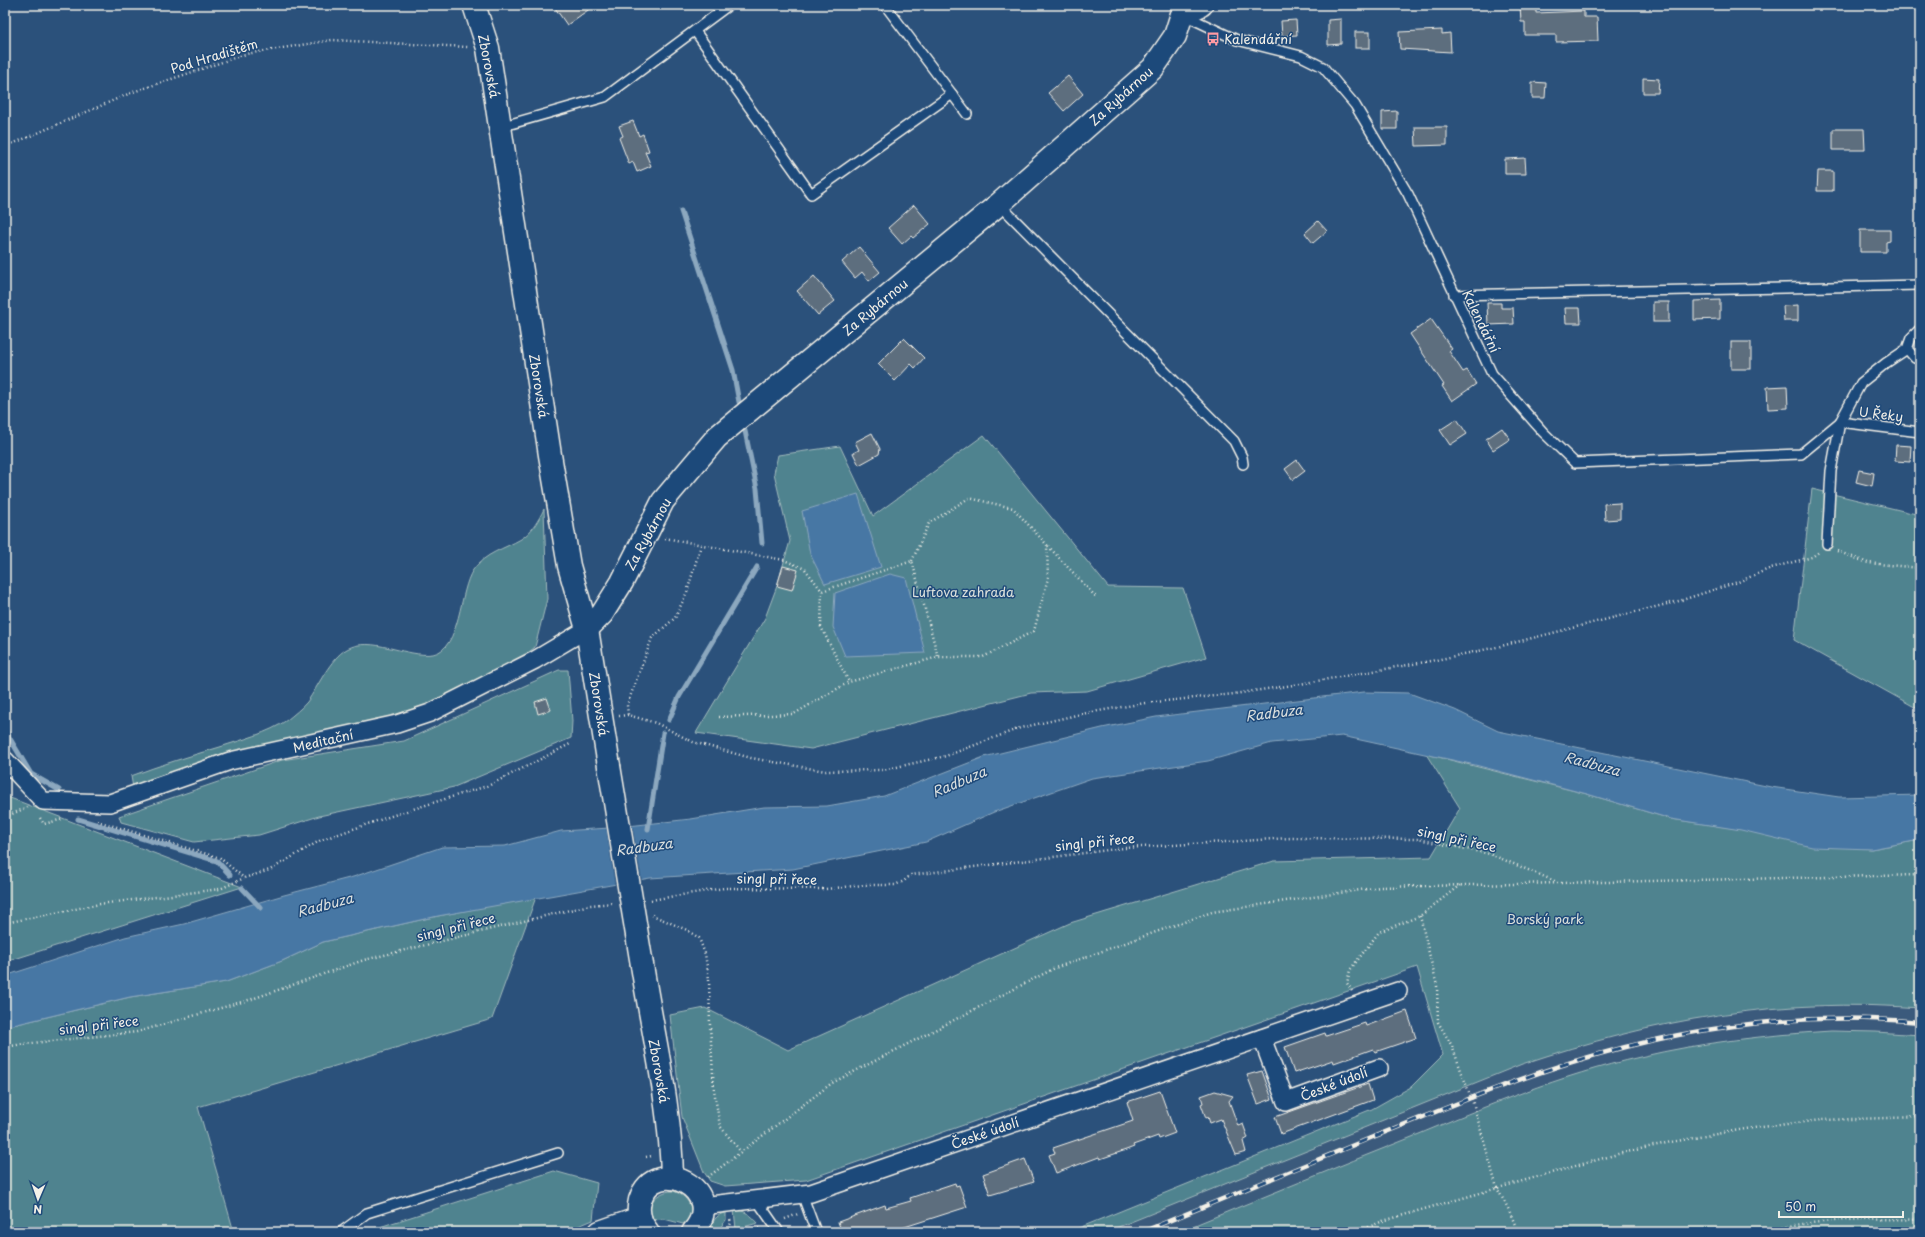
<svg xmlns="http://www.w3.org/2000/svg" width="1925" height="1237" viewBox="0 0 1925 1237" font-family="'Playpen Sans',sans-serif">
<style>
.built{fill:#3a5a7c}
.green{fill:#4f838f;stroke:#a2babc}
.water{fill:#4777a4;stroke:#8ca8bf}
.pier{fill:#2b517b}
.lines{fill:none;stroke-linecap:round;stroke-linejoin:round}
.stream{stroke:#8ca8bf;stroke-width:5}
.building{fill:#5d6e7e;stroke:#f4f1e8}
.lane-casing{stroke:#f4f1e8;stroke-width:12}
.street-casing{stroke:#f4f1e8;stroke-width:20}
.secondary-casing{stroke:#f4f1e8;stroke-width:25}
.path{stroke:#f4f1e8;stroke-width:2.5;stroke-dasharray:1 3;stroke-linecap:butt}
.lane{stroke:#1f4a7a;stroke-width:9}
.street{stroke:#1f4a7a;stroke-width:17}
.secondary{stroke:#1f4a7a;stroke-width:22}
.rail-casing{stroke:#f4f1e8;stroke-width:4.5}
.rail{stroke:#1f4a7a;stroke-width:3;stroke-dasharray:9;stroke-linecap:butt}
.secondary-bridge-casing{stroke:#f4f1e8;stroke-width:25;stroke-linecap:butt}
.secondary-bridge{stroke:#1f4a7a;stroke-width:22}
.labels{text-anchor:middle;stroke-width:3;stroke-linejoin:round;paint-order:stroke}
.poi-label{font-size:13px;fill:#f4f1e8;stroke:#1f4a7a;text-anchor:start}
.street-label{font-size:13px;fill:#f4f1e8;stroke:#1f4a7a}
.park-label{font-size:13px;fill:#dbe0db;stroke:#1f4a7a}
.water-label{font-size:14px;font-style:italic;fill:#dadfde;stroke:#1f4a7a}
</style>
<rect width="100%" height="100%" fill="#2b517b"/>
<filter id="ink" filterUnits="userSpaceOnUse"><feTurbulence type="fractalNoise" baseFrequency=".025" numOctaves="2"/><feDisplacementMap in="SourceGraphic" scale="8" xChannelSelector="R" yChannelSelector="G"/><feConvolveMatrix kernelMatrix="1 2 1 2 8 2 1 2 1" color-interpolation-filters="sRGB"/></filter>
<g filter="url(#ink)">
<polygon class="built" points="1831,1004 1878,1005 1920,1008 1920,1035 1876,1032 1831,1031 1782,1034 1728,1040 1638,1057 1532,1089 1178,1232 1106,1232 1422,1103 1522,1064 1568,1048 1631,1031 1673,1022 1780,1007"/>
<g class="green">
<polygon points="984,435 1108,587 1183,588 1206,657 1087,691 1031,693 811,749 696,733 765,618 777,586 790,541 774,473 778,455 840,446 873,516"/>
<polygon points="1812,489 1920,515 1920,710 1794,640"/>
<path d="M544,509L547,599L535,647L505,672L449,698L374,726L133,788L131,776C160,765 190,756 220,747C241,740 269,733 287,720C293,715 302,708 307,702C318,687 330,658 347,649C371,635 407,658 433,654C461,649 459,590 473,570C485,553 504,549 521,539C532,532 538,521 544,509Z"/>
<polygon points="559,670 568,670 572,721 571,738 454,787 319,816 259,835 194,842 121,822 119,816 282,760 404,741"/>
<path d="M1426,754L1587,794L1671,819L1871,849L1920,840V1008C1779,997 1656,1019 1522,1064L1106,1232H1069L1372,1109L1411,1087L1443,1055L1417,967L806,1180L725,1186L710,1181L704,1172L682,1117L670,1015L705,1008L788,1050L1070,923L1274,861L1431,857L1460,808Z"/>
<polygon points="5,796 242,887 5,962"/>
<polygon points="536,897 492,1019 198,1107 234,1232 5,1232 5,1027 130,997 226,982 282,961 323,942 438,916"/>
<path d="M1831,1031L1876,1032L1920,1035V1232H1178C1256,1200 1334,1168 1412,1137C1486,1106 1561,1075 1640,1057C1703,1042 1767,1035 1831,1031Z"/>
<polygon points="554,1171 597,1183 593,1220 564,1232 364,1232"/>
<path d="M672,1191C687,1193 701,1215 683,1224L664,1219L653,1220C642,1206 658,1191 672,1191Z"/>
<path d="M734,1210C745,1210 751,1215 758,1223L736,1229Z"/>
<path d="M726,1212V1220L717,1232H711C711,1222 716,1215 726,1212Z"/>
</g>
<g class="water">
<polygon points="858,494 881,567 825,584 810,554 802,511"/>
<polygon points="890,574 906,578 925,653 845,656 833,627 835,593"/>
<polygon points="1364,692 1409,693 1455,710 1498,731 1771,787 1839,797 1920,795 1920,840 1871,849 1812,847 1741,830 1671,819 1587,794 1475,765 1342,736 1272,743 1208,761 1092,778 994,812 926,842 793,869 650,878 438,916 323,942 282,961 226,982 130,997 5,1027 5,976 125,937 184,924 284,895 353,877 442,847 505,846 561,831 610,828 691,819 764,807 827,806 884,796 984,757 1102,728 1156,717"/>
</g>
<polygon class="pier" points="632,824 642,881 615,886 606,826"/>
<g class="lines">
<g class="stream">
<polyline points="681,211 733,370 739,402"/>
<polyline points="745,431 757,489 762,543"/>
<polyline points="669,720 679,697 757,567"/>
<polyline points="5,728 9,737 31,774 59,790"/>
<polyline points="78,819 217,861 230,875"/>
<polyline points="648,829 663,733"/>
<polyline points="242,888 261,908"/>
</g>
</g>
<g class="building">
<polygon points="553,5 595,5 567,25"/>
<polygon points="1520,5 1536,5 1536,13 1584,11 1584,17 1597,17 1598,41 1556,42 1556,35 1525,35 1525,22 1521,22"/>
<polygon points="1341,19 1341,44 1328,45 1328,20"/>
<polygon points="1296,20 1297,35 1282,36 1281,21"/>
<polygon points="1442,30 1442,34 1450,33 1451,52 1400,49 1399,32"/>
<rect x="1355" y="32" width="15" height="16"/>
<polygon points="1068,76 1083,94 1064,111 1048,93"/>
<polygon points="1643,78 1659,79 1658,93 1643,93"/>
<polygon points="1532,82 1546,83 1545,98 1532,98"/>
<polygon points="1397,111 1397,129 1382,129 1382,112"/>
<polygon points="633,121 639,136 643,134 649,151 645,152 651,166 637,172 633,162 629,164 619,138 623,136 619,126"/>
<polygon points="1415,127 1447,127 1447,145 1416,146"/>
<polygon points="1833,129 1864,129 1865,150 1833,150"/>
<polygon points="1525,158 1526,174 1505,174 1505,159"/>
<polygon points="1818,171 1833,171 1833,191 1817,191"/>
<polygon points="914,205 930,224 913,238 911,236 902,244 888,228"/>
<polygon points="1318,221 1327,231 1313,243 1305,233"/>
<polygon points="1860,230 1890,230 1890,241 1886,242 1886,252 1860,252"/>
<polygon points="859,247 880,272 869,281 862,272 855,278 842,262"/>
<polygon points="814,276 835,301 818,315 797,291"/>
<polygon points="1720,300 1720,319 1694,320 1694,301"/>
<rect x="1653" y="302" width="16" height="20"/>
<polygon points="1487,303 1501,303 1501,308 1513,308 1514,324 1488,325"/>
<polygon points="1798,305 1798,321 1784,321 1783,306"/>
<polygon points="1565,308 1580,308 1581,323 1566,323"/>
<polygon points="1431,319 1452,349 1449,351 1463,372 1467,370 1476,384 1452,401 1442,386 1444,385 1410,334"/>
<polygon points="904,338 924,358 915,368 911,364 895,381 878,364"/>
<rect x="1731" y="342" width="20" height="27"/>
<polygon points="1787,386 1788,408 1768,409 1767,387"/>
<polygon points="1457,419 1467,434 1450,445 1440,430"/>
<polygon points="1502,428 1510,439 1493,450 1486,439"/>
<polygon points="872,433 880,449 879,454 859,465 853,453 859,450 855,442"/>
<polygon points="1896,445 1911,446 1910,462 1895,461"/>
<polygon points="1297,460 1305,471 1293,480 1285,469"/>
<polygon points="1859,470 1874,473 1872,486 1856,482"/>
<polygon points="1620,503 1620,519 1605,520 1604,504"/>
<polygon points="783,566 798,570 792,590 777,586"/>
<polygon points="547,698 551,710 538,714 535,702"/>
<polygon points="1407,1011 1416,1038 1375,1052 1373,1049 1334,1063 1333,1060 1294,1073 1285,1047 1325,1033 1326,1036 1365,1023 1366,1026"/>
<polygon points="1262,1071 1272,1099 1258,1104 1247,1075"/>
<polygon points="1368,1084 1373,1100 1281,1134 1275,1117"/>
<polygon points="1160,1091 1175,1133 1159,1139 1158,1136 1133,1145 1134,1147 1126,1150 1100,1159 1099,1157 1056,1173 1049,1155 1055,1153 1053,1148 1133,1121 1127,1102"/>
<polygon points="1215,1091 1233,1096 1229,1101 1238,1126 1243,1124 1248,1138 1243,1141 1246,1152 1236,1155 1221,1119 1210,1123 1208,1117 1206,1118 1201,1104 1203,1103 1201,1096"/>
<polygon points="1025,1159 1034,1182 990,1195 983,1174"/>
<polygon points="955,1183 956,1186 959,1185 967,1207 889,1232 842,1232 838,1222 885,1205 886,1208 911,1201 910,1198"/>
</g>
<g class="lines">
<g class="lane-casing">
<g id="lane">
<polyline points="885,5 967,114"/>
<polyline points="1184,15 1237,40 1301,56 1323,67 1355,105 1408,194 1492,374 1543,432 1575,463 1801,454 1840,422"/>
<polyline points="695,31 811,194 952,94"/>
<polyline points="500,127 605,97 729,5"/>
<polyline points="999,204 1234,441 1242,457 1243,464"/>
<polyline points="1454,295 1920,285"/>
<polyline points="1907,349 1915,358 1920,359"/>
<polyline points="1840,422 1920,432"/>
<polyline points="1827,544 1831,471 1840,422 1861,383 1886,363 1907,349 1911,338 1920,329"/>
<polyline points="802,1194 816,1232"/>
<polyline points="756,1199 779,1232"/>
<polyline points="341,1232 367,1213 558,1153"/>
</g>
</g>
<g class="street-casing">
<g id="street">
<polyline points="5,760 43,801 110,803 230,761 397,724 430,713 535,660 587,629"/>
<polyline points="1262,1038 1286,1102 1379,1068"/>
<polyline points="702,1206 811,1193 1398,991"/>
</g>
</g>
<g class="secondary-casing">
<g id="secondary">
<polyline points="474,5 488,48 550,455 569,566 587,629 609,766"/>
<polyline points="587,629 602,614 622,582 663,501 717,437 999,204 1153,68 1175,36 1182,14 1201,5"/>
<path d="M642,965C653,1035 671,1107 672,1178"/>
<polyline points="600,1232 640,1218"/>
<path d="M648,1232C640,1223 637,1212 640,1200C655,1152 729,1191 693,1232"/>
</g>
</g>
<g class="path">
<polyline points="5,147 133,92 246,54 332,40 468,47"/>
<polyline points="665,538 784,560 805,569 822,591 912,561 938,657 849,682 821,627 822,591"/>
<polyline points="701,545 687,592 675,618 652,638 627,705 628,715 656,723 693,742 751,758 825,771 883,770 946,756 1020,728 1081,714 1145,703 1234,694 1300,684 1436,660 1497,647 1679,601 1738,582 1771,568 1812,557 1819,552"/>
<polyline points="1048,546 1097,598"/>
<polyline points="1837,551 1868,563 1920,568"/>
<polyline points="912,561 929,523 969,498 1013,508 1047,545 1048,578 1034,631 983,657 938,657"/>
<polyline points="619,716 628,715"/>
<polyline points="719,717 794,714 849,682"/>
<polyline points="5,817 28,807"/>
<polyline points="40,818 44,824 63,819"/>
<polyline points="97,821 220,858 244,878 270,870 321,840 397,814 490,785 572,743"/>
<polyline points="651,900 724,888 825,889 864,885 895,885 904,881 911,875 1124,848 1291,838 1418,839 1490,854 1557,882"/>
<polyline points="652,915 687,930 699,938 705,954 709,979 710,1026 714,1090 720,1126 741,1152"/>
<polyline points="1420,916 1437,986 1438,1022 1452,1046 1474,1106 1497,1188 1509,1210 1518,1232"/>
<polyline points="5,923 100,904 220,889 244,878"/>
<polyline points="1352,991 1347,983 1350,970 1379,932 1420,916 1460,885"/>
<polyline points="5,1047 23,1044 137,1032 252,999 364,960 590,905 614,903"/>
<polyline points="646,1157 652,1156"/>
<polyline points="708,1177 832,1083 1055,968 1212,912 1380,887 1920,875"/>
<polyline points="785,1219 798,1214"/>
<polyline points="727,1232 731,1223 730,1219"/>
<polyline points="747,1232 762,1227"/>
<polyline points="1357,1232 1383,1221 1445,1203 1618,1154 1671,1142 1745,1129 1821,1120 1920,1117"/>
<path d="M1747,1232C1801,1223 1865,1216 1920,1219"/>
</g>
<use href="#lane" class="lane"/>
<use href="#street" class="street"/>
<use href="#secondary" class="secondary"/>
<g class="rail-casing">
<path id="rail" d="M1142,1232C1219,1200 1296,1169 1373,1137C1439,1111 1504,1083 1572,1062C1684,1027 1803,1011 1920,1022"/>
</g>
<use href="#rail" class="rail"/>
<g class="secondary-bridge-casing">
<polyline id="secondary-bridge" points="609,766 642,965"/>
</g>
<use href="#secondary-bridge" class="secondary-bridge"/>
</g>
</g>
<defs>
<g id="bus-bare" transform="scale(1.08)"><path d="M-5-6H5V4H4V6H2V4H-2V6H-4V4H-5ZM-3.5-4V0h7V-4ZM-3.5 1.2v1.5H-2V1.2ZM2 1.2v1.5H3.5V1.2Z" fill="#ff9aa2" stroke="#1f4a7a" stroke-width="2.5" paint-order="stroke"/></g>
</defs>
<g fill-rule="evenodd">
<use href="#bus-bare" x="1213" y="39"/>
</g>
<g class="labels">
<g class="poi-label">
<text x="1224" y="44">Kalendářní</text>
</g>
<g class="street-label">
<text transform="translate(214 56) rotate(-17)" y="5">Pod Hradištěm</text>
<text transform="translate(489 66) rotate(79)" y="5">Zborovská</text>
<text transform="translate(1121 96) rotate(-42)" y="5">Za Rybárnou</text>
<text transform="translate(875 307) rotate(-40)" y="5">Za Rybárnou</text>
<text transform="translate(1481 321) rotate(64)" y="5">Kalendářní</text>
<text transform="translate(539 386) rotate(81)" y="5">Zborovská</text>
<text transform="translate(1881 414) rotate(7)" y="5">U Řeky</text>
<text transform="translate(648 534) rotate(-61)" y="5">Za Rybárnou</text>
<text transform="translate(599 704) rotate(81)" y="5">Zborovská</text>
<text transform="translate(323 741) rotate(-13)" y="5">Meditační</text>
<text transform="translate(1457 839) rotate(12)" y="5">singl při řece</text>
<text transform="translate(1095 842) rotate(-6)" y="5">singl při řece</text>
<text transform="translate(777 879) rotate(1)" y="5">singl při řece</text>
<text transform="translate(456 927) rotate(-14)" y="5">singl při řece</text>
<text transform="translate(99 1025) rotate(-7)" y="5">singl při řece</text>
<text transform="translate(659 1071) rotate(80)" y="5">Zborovská</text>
<text transform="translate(1334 1084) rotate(-21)" y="5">České údolí</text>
<text transform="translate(985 1133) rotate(-19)" y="5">České údolí</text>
</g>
<g class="park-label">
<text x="963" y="597">Luftova zahrada</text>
<text x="1545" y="924">Borský park</text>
</g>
<g class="water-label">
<text transform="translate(1274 713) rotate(-7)" y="5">Radbuza</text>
<text transform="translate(1592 764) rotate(15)" y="5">Radbuza</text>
<text transform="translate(959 782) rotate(-23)" y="5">Radbuza</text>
<text transform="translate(644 847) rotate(-8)" y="5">Radbuza</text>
<text transform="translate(325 905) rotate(-15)" y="5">Radbuza</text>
</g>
</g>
<rect width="1925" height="1237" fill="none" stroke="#1f4a7a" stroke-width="20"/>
<rect x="10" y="10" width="1905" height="1217" fill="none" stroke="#f4f1e8" stroke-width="1.5" filter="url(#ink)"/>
<g transform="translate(38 1199) rotate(182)" stroke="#1f4a7a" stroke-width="3" paint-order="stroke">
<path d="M0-3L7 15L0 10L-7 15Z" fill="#f4f1e8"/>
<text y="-6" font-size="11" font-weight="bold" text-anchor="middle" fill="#f4f1e8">N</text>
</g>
<path d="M1779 1211v6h124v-6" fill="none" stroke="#f4f1e8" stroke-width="2"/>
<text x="1785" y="1211" font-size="12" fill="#f4f1e8" stroke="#1f4a7a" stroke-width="3" paint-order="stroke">50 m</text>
</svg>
